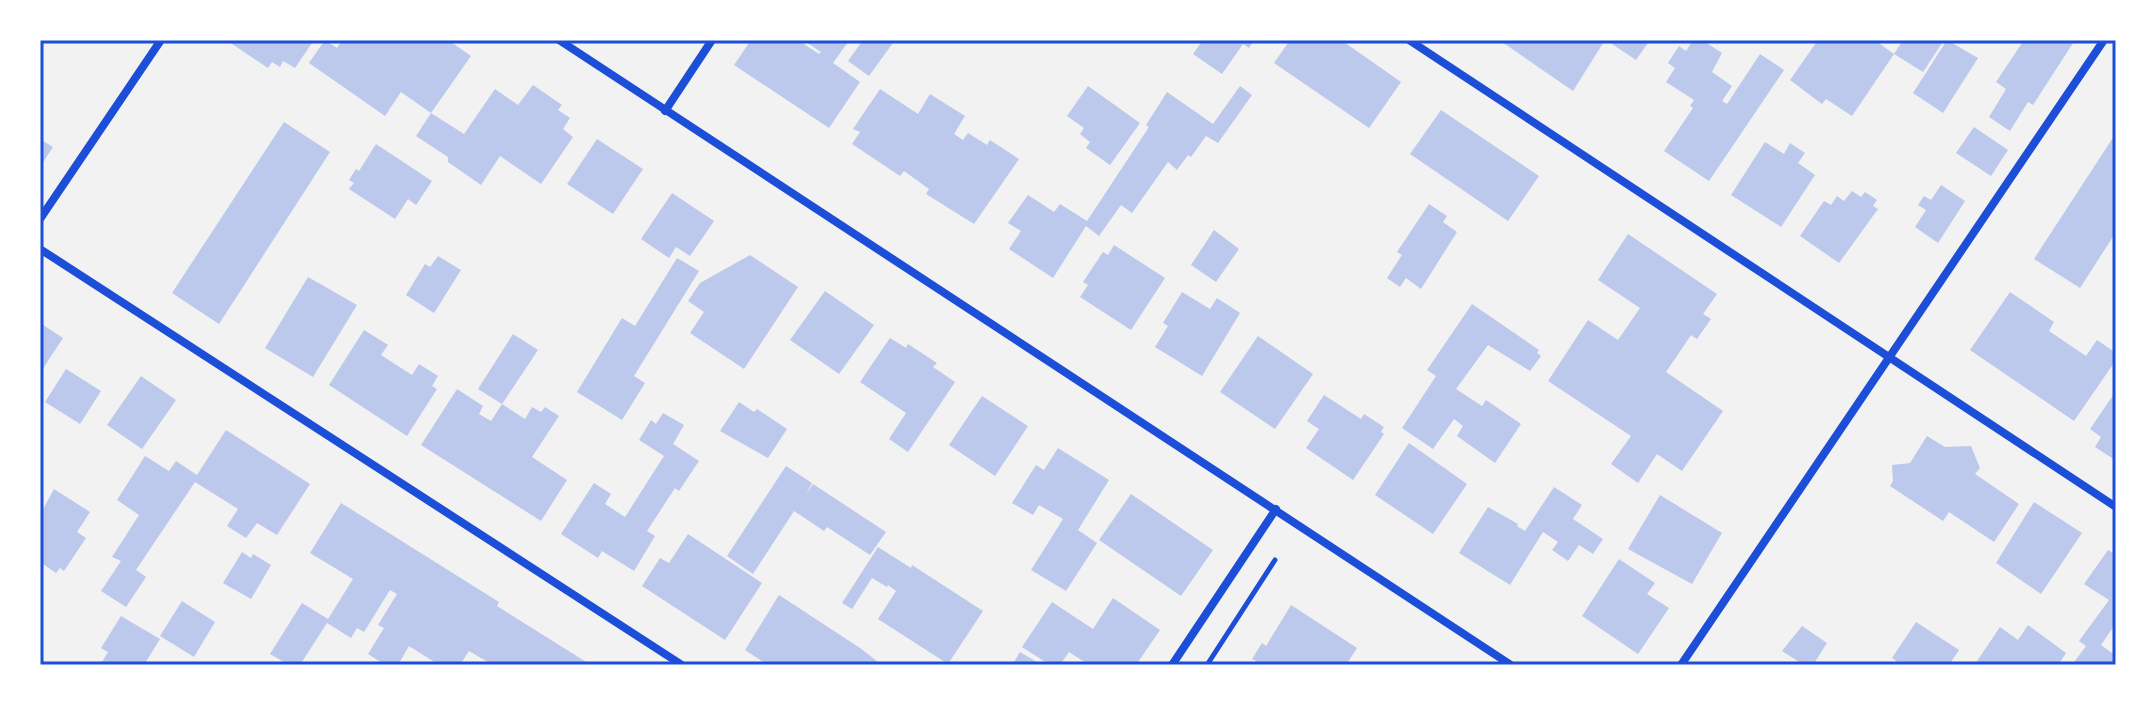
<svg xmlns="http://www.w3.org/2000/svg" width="2156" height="705" viewBox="0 0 2156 705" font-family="'Space Grotesk',sans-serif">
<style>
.building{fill:#bdc9ec}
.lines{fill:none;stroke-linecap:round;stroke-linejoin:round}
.path{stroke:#1d4ed8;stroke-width:5}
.minor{stroke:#1d4ed8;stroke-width:8}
.neatline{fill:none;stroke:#1d4ed8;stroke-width:3}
</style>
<rect width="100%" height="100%" fill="#f2f2f2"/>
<g class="building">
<polygon points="226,40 314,40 295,68 283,61 280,67 272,62 268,68"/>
<polygon points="325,40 337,48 342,40 448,40 471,56 431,113 401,92 385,116 309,63"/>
<polygon points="751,40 798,40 819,54 821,52 803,40 848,42 833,63 860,82 829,128 734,65"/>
<polygon points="863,40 895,40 869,76 848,61"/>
<polygon points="1203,40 1254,40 1249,48 1243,44 1222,74 1193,54"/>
<polygon points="1290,40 1341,40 1401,82 1369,128 1274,63"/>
<polygon points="1499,40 1605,40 1573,91"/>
<polygon points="1615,40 1650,40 1636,60 1612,44"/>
<polygon points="1693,40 1702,40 1722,53 1712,72 1732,86 1722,101 1727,104 1760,54 1784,70 1709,181 1664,151 1693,108 1690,106 1694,100 1666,82 1675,68 1668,63 1679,46 1686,51"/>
<polygon points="1818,40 1882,40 1880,44 1894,54 1852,116 1826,99 1822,104 1790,80"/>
<polygon points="1903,40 1944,40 1923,72 1894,54"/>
<polygon points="1947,40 1978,58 1943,113 1913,93"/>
<polygon points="2024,40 2075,40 2033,105 2028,102 2010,131 1989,117 2006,89 1996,82"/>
<polygon points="533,85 562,105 558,110 570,118 563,129 573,137 541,184 500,156 481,185 448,162 448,157 416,136 431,113 464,134 495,89 518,105"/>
<polygon points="1088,86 1140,123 1110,165 1086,148 1090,142 1080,134 1084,128 1067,116"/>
<polygon points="1240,86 1252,95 1218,143 1206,136 1191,157 1188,155 1177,170 1168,162 1132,213 1121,205 1099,236 1086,226 1053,278 1009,249 1021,231 1008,223 1028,195 1054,212 1060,204 1087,221 1149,127 1146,125 1167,92 1213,124"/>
<polygon points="880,89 918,114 930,94 965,116 954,134 963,140 968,133 987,145 990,140 1019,159 974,224 926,194 929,189 904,171 900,176 852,144 860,132 853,129"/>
<polygon points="1441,110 1539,176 1508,221 1410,154"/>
<polygon points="284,122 330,152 219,324 172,293"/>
<polygon points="1974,127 2008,150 1991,176 1956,153"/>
<polygon points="2116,133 2116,232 2080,288 2034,259"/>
<polygon points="40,139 53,147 40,167"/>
<polygon points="597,139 643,169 613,214 567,184"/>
<polygon points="1765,142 1784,154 1790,143 1805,153 1798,163 1815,175 1781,227 1731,195"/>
<polygon points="376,144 432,181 416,205 408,199 395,219 349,189 354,183 349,180 356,169 359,171"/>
<polygon points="1941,185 1965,201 1938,243 1915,227 1926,210 1918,205 1924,196 1931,200"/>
<polygon points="1852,191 1861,197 1865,192 1877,200 1873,206 1878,209 1839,263 1800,236 1824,201 1831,205 1837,196 1844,201"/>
<polygon points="672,193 714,221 690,256 676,247 669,258 641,239"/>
<polygon points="1429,204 1447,216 1443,222 1457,232 1421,289 1406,278 1400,287 1387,278 1402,255 1397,252"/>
<polygon points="1214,230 1239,249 1216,282 1191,265"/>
<polygon points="1628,234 1717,294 1703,314 1711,319 1697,339 1691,335 1666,372 1723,411 1682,471 1657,454 1638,483 1611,464 1631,436 1548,381 1588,320 1618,340 1640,308 1598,280"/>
<polygon points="1114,245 1165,278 1131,330 1080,297 1088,285 1083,282 1103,252 1108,255"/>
<polygon points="750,255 798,287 744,369 690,333 704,312 688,301 700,283"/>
<polygon points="438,256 461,270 434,313 406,295 425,264 430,267"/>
<polygon points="677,258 699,271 634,376 645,383 622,420 577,392 622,318 635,326"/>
<polygon points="308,277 357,305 313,377 265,348"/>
<polygon points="825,291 874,325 839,374 790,340"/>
<polygon points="1182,292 1210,309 1217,298 1240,313 1202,376 1155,347 1168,326 1163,323"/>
<polygon points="2010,292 2054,322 2049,331 2086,356 2097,340 2116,353 2116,360 2074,421 1970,350"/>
<polygon points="1472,304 1539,350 1537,353 1541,356 1530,371 1488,345 1456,389 1482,406 1486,400 1521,424 1495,463 1457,436 1463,426 1454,419 1433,449 1402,428 1436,376 1427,370"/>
<polygon points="40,323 63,338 40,373"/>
<polygon points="364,330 388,345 381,355 412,375 419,364 438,376 432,386 437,389 407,436 329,385"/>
<polygon points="513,334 538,350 502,404 478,389"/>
<polygon points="1258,336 1313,374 1275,429 1220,392"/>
<polygon points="890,338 906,348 908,344 937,363 933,367 955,382 908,452 889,439 906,413 860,382"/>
<polygon points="66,369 101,391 80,424 45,402"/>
<polygon points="141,376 176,400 142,449 107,425"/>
<polygon points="457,389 483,406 479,414 491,421 502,404 525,419 532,407 541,412 545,407 559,416 532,457 567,480 541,521 421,445"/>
<polygon points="2114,394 2116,395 2115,460 2095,447 2101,437 2090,429"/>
<polygon points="1324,395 1361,419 1364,414 1384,427 1381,432 1384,434 1353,480 1306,448 1319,429 1307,421"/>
<polygon points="982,396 1028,426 995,476 949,445"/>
<polygon points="739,402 754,412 757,409 787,429 768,458 720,431"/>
<polygon points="663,413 684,425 673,444 699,461 679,491 675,488 647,531 655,536 634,571 602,551 598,558 561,534 594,483 611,494 605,504 625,517 664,456 639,440 651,420 656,424"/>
<polygon points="226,430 310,484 277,535 257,523 246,538 227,526 238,509 195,482 136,570 146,577 126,607 101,591 121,561 112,557 139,515 117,500 145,456 169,471 176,461 197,475"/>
<polygon points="1927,436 1945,447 1971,446 1980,468 1975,474 2019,504 1994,542 1949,512 1943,521 1890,486 1893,481 1892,465 1910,463"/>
<polygon points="1409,443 1467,484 1433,534 1375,495"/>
<polygon points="1058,448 1109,480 1078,530 1097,543 1066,591 1031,570 1063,519 1039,505 1033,515 1012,503 1036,465 1044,470"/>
<polygon points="786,466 812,483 806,495 813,484 886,532 870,555 827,527 824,531 794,511 753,574 727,556"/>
<polygon points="1554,487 1582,505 1573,519 1603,539 1593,554 1579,545 1568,561 1552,550 1558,542 1543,532 1510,585 1459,553 1488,507 1518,524 1517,526 1525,531"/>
<polygon points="54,489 90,512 77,532 86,538 64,571 60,568 56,573 40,562 40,509 42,511"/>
<polygon points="1131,494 1213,550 1181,596 1099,540"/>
<polygon points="1660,495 1722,533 1692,584 1628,549"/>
<polygon points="2034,502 2082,533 2041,594 1996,563"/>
<polygon points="341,503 499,602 497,606 591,665 493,665 469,651 460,665 439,665 409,646 398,665 385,665 368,654 384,628 378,625 397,594 390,590 364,632 357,628 351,638 327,623 300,665 289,665 270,654 302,603 328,619 353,579 310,553"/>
<polygon points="688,534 762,583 725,640 642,586 660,558 669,563"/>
<polygon points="878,547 911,568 912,565 983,611 948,664 878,619 896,591 888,585 887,587 872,578 852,609 842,603"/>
<polygon points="2108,550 2116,555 2116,623 2101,645 2116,656 2116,662 2114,665 2072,665 2086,646 2079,641 2109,600 2084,584"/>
<polygon points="242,552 251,558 253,554 271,565 251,599 223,583"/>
<polygon points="1619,559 1655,583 1647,594 1669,608 1638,654 1582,616"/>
<polygon points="779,595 860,648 882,665 768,665 745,650"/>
<polygon points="1113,598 1160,630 1136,665 1089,665 1069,652 1060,665 1050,665 1022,647 1052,602 1093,629"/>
<polygon points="182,601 215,622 194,657 160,636"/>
<polygon points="1291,605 1357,648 1346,665 1254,665 1256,661 1252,659 1262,643 1266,646"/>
<polygon points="121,616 160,639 144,665 100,665 108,652 101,648"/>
<polygon points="1916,622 1959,650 1949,665 1902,665 1892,658"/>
<polygon points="2028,625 2066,653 2058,665 1969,665 1971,661 1975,664 2000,627 2018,640"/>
<polygon points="1802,626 1827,643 1813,665 1804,665 1782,651"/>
<polygon points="1020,652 1042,665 1012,665"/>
</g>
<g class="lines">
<polyline class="path" points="1207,665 1275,560"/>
<g class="minor">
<polyline points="559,40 1511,665"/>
<polyline points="1409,40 2116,507"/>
<polyline points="665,111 712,40"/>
<polyline points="40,219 161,40"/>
<polyline points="40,249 682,665"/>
<polyline points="1172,665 1276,509"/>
<polyline points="1681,665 2104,40"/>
</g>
</g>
<rect width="2156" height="705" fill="none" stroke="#ffffff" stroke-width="84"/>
<rect x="42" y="42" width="2072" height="621" class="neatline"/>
</svg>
